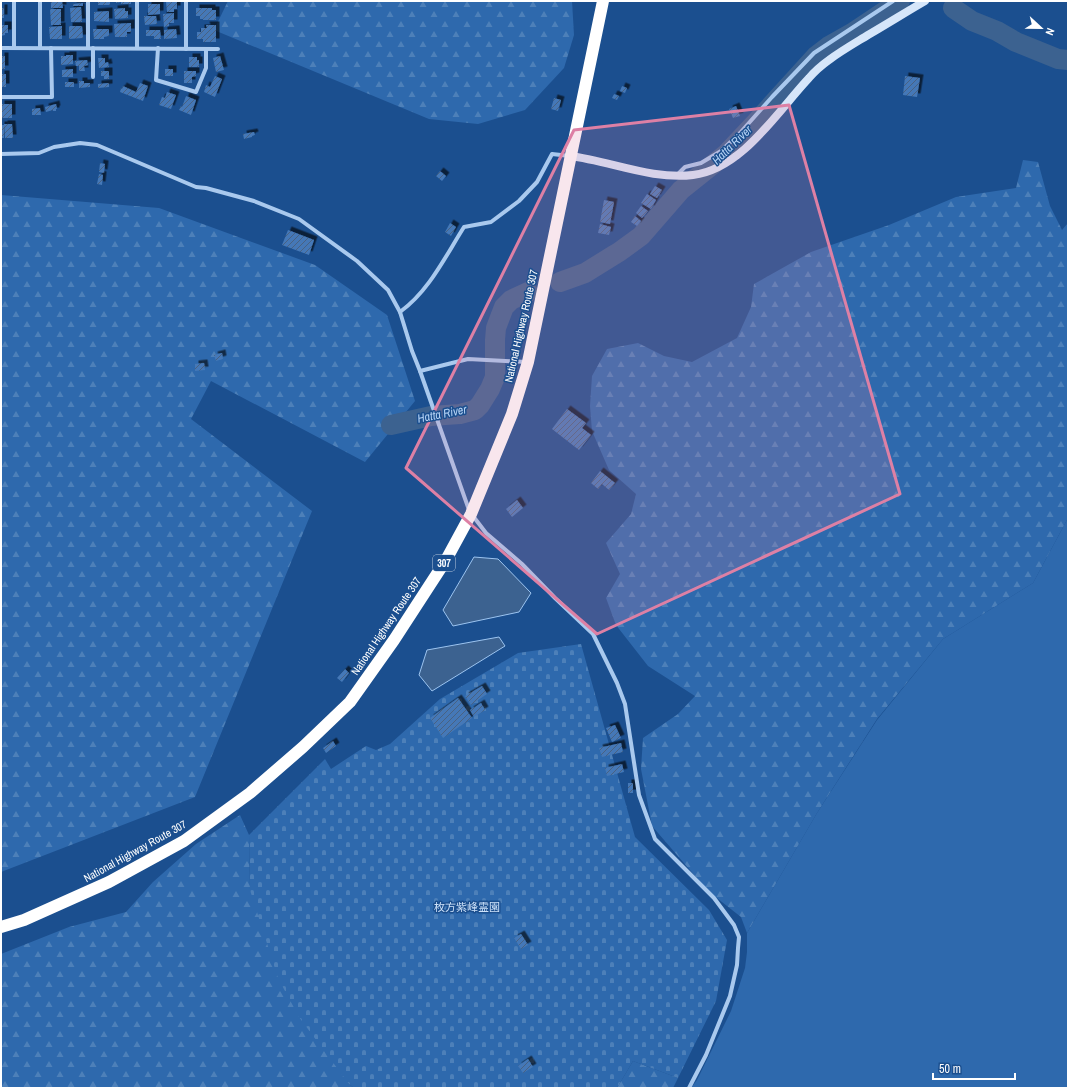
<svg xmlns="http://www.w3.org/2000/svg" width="1069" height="1089" viewBox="0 0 1069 1089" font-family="'Archivo Narrow','Noto Sans JP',sans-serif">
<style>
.green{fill:#2e69ad}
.forest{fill:url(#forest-firs)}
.cemetery{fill:url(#cemetery-stones)}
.water{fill:#3c6290;stroke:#9cc4f0}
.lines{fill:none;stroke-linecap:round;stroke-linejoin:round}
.river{stroke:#3c6290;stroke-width:20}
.building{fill:url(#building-hatch);filter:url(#shadow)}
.street{stroke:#a9c9ee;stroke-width:4}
.secondary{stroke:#d6e6fa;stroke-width:8}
.highway{stroke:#fff;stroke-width:12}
.marked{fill:#dd80a5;fill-opacity:0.2;stroke:#dd80a5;stroke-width:3;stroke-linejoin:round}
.labels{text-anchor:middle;stroke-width:3;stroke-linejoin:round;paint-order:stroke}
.shield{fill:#1b4f8f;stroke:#bbcadd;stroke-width:1}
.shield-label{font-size:10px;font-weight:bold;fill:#fff}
.street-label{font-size:11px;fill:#fff;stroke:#1b4f8f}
.park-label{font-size:11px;fill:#cfe3fa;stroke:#1b4f8f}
.water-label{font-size:12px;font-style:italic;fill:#b5d3f5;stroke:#1b4f8f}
</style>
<defs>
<pattern id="forest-firs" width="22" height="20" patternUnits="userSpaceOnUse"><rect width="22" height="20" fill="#2e69ad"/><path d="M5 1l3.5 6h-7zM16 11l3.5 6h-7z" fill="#4d80b9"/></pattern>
<pattern id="cemetery-stones" width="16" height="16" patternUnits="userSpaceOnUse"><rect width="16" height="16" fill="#2e69ad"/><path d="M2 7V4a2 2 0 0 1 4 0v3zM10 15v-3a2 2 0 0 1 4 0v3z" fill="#4d80b9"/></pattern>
<pattern id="building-hatch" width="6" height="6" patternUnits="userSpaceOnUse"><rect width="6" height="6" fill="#4478b7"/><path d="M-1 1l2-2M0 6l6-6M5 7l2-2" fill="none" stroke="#486282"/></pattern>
<filter id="shadow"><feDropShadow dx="3.5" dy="-3.5" stdDeviation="0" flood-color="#0009"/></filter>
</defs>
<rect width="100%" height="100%" fill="#1b4f8f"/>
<polygon class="green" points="1068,518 1068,1088 691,1088 697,1080 731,1011 745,968 747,952 747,933 817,813 877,720 943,639 1033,583"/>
<g class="forest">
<polygon points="228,1 572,1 574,35 564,68 525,110 478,124 429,119 214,30"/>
<polygon points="1023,160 1038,162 1050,206 1062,230 1068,223 1068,518 1033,583 943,639 877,719 817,813 747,933 741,917 708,891 652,826 641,769 643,738 678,714 695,696 648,666 616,625 606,598 620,574 606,543 631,514 636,494 609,470 592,431 590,406 592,376 607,349 638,343 664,356 692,362 737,338 751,307 754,284 811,252 889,225 956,197 1016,188"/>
<polygon points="1,195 159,208 315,265 387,315 415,401 365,462 211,381 191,419 312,511 195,797 1,872"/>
<polygon points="240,815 249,835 250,890 349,1084 354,1088 1,1088 1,954 69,927 126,912 153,882 196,844"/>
<polygon points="633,1061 678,1078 673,1088 617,1088"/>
</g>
<polygon class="cemetery" points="581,644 635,837 709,910 727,940 716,1001 678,1078 633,1061 617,1088 354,1088 349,1084 299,1017 278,978 250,890 249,835 325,759 331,769 366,746 376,750 390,744 440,699 518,653"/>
<g class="water">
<polygon points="474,557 498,559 531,593 519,612 453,626 443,610"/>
<polygon points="499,637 505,646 432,691 419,675 427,650"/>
</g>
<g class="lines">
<g class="river">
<polyline points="953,8 972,21 997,31 1016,42 1058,59 1068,60"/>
<polyline points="560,282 585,273 614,255 619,252 641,236 681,190 726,154 757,121 816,56 829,46 852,33 900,1"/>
<polyline points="391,425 431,416 460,414 475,410 480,405 490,389 495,377 495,340 496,328 499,320 504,307 511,300 528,292"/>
</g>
</g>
<g class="building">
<polygon points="51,1 62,1 63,8 51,8"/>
<polygon points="95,1 110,1 110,5 98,5 98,2 95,2"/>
<polygon points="116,1 131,1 131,4 121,4 121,2 116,3"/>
<polygon points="166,2 177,2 177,9 174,9 174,12 167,12"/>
<polygon points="83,3 83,6 73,6 73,4"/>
<polygon points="148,4 160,4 160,14 148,15"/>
<polygon points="81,7 82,22 71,22 70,8"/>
<rect x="1" y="8" width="3" height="10"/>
<polygon points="125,8 125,11 128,11 128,18 115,19 114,9"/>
<polygon points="196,8 212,8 212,10 216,10 216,20 203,20 203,19 200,19 200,16 196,16"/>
<polygon points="50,9 61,9 61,25 51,25"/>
<polygon points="109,11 109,22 94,21 94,12"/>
<polygon points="174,13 174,23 169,23 169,26 164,27 163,14"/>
<polygon points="144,16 156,16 157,24 145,25"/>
<polygon points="131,23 131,32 127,32 127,37 115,37 114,24"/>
<polygon points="1,25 8,25 8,33 5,33 5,35 1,36"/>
<polygon points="206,25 216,25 216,42 203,42 203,39 197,39 197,32 201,32 201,28 207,28"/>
<polygon points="62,26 62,39 50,39 49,27"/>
<polygon points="69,26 82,26 83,38 69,39"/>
<polygon points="93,29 109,29 109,36 104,37 104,39 94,39"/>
<polygon points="176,29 177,38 164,39 164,30"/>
<polygon points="146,30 160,30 161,39 154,39 154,36 146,36"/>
<polygon points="66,55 73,55 73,64 61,65 61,56 66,56"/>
<rect x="1" y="56" width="4" height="13"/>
<polygon points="220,56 224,70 216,72 213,58"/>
<polygon points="189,57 197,57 197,60 199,60 199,67 189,67"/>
<polygon points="98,58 105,58 105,63 108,62 109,67 99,68"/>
<polygon points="87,60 88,65 84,66 85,71 79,71 79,66 76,66 75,61"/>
<polygon points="73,69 73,77 62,77 62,70"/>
<rect x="165" y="69" width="8" height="7"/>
<polygon points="101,71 109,71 109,79 104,79 104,76 101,76"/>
<polygon points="184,71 196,71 196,76 192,77 192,83 184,83"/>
<rect x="1" y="74" width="5" height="13"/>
<polygon points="215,76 222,79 215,97 204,92 206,85 210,87"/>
<polygon points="905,76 920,78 917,97 903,95"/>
<polygon points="79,81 84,81 84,83 90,83 90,87 79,88"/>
<rect x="65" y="82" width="9" height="5"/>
<polygon points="109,83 109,87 98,88 98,84"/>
<polygon points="140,83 148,86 143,101 120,92 121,88 122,89 123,86 136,92"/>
<polygon points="622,86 627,88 625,93 620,91"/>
<polygon points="167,92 176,95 171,109 159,105 162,97 165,98"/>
<polygon points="614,94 619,96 617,100 612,98"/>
<polygon points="186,96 196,100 191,115 179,110 181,106 182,107"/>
<polygon points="554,98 561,100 558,111 551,109"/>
<rect x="1" y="104" width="11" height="14"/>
<polygon points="56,104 57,109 56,109 56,111 53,111 53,110 46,112 45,107"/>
<polygon points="736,106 740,116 733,118 729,109"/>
<polygon points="40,108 41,115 32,115 32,109"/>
<polygon points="4,124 12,124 13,138 5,138"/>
<rect x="1" y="125" width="3" height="13"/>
<polygon points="254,132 255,135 252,136 252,137 244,139 243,134"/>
<polygon points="100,163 105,164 104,173 99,172"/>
<polygon points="440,171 446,176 442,181 436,176"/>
<polygon points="99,174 103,175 102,185 97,184"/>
<polygon points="655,186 662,190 657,198 650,194"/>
<polygon points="647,194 656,200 651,209 641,203"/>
<polygon points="604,200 614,202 610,224 600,222"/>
<polygon points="641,206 648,211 642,218 636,213"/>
<polygon points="635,216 641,221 637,226 631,222"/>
<polygon points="450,223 456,227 451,236 445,232"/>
<polygon points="600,224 611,227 609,235 598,233"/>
<polygon points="288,230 314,240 309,255 282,245"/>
<polygon points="222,353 223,359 216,361 214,355"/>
<polygon points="204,363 205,370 195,371 195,364"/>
<polygon points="567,409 586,423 582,428 591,435 579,450 552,429"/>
<polygon points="600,471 615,483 609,490 602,484 598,489 591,483"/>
<polygon points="517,500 523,508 512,517 506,509"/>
<polygon points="345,669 349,673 342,682 337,678"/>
<polygon points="482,686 487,694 471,705 465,696"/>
<polygon points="458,698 472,718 443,738 430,718"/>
<polygon points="481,703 485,710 474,717 470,710"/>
<polygon points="615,725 621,738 612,742 606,728"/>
<polygon points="333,741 336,746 326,753 323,748"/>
<polygon points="621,743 623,752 602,757 599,748"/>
<polygon points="622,764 624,772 607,776 605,768"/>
<rect x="628" y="783" width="5" height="10"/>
<polygon points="521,934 528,945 521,949 514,938"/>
<polygon points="528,1059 533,1067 523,1073 518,1066"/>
</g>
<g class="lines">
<g class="street">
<polyline points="186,1 186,49"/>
<polyline points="1,48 218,49"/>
<polyline points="14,48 14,1"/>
<polyline points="40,48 40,1"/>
<polyline points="88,48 88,1"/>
<polyline points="93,48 93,77"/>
<polyline points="137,48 137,1"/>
<polyline points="158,48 156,80 196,92 206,68 206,49"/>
<polyline points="1,97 52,97 51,48"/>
<polyline points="1,154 39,153 54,147 80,143 97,145 196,187 206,188 254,201 299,219 357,261 388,290 400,312 412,351 420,371 469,510"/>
<polyline points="678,174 685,167 701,163 721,151 740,133 772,97 814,53 893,1"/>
<path d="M400,312C429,291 445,257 464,227L491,222L519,201L537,182L552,154L570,156"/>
<polyline points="420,371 468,359 526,362"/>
<polyline points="473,516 486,533 522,564 555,598 593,634 617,683 625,704 639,795 655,839 714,898 734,925 739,937 738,948 737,965 730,996 706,1055 689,1088"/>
</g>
<path class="secondary" d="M570,156C610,161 652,180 693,175C742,169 777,112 809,78C815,71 822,65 829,60C841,51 855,43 868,35C887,24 906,12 925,1"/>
<polyline class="highway" points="1,927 24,920 109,882 184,841 250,793 303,747 350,702 394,640 446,560 471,514 512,414 528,362 603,1"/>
</g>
<path class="marked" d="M789,105L900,494L597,634L406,468L574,130Z"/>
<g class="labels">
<rect class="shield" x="433" y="555" width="22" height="16" rx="3"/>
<g class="shield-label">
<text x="444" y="567">307</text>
</g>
<g class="street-label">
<text transform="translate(521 326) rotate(-77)" y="4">National Highway Route 307</text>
<text transform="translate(386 626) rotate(-56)" y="4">National Highway Route 307</text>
<text transform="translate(135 851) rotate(-29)" y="4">National Highway Route 307</text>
</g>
<g class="park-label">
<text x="467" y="911">枚方紫峰霊園</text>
</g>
<g class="water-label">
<text transform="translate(732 145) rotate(-44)" y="4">Hatta River</text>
<text transform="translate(442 414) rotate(-11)" y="4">Hatta River</text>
</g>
</g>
<rect width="1069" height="1089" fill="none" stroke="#ffffff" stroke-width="4"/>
<g transform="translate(1041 28) rotate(112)" stroke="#1b4f8f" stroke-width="3" paint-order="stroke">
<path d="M0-3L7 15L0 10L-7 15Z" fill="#ffffff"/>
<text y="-6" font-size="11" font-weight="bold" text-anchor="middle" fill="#ffffff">N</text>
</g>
<path d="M933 1073v6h82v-6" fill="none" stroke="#ffffff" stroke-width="2"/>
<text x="939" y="1073" font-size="12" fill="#ffffff" stroke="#1b4f8f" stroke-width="3" paint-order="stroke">50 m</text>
</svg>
